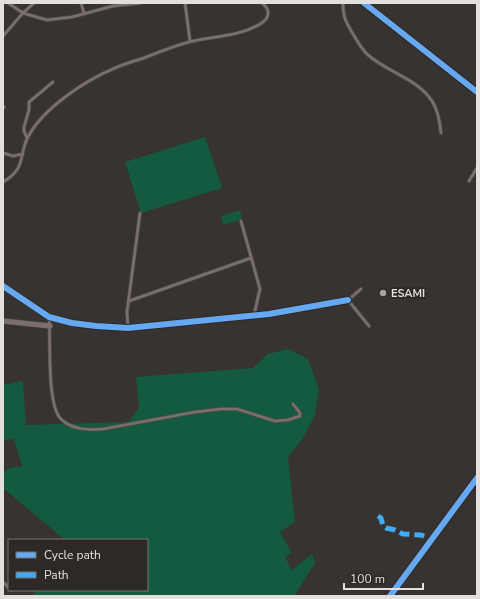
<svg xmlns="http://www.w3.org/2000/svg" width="480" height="599" viewBox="0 0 480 599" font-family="'Nunito Sans',sans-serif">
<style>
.green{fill:#145a40}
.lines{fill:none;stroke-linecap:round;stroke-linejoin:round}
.lane-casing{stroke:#514f4c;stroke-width:4}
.street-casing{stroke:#514f4c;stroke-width:6}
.lane{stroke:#7b6e6f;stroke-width:2.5}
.street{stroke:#7b6e6f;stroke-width:5}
.quiet{stroke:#42abf6;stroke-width:5;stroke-dasharray:10 5;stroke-linecap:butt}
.cycleway-casing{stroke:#2e2925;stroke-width:8}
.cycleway{stroke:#66a8f1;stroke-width:6}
.poi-dot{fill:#a6a3a0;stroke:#2e2925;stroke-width:1.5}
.labels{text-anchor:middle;stroke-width:4;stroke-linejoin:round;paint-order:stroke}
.poi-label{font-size:11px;font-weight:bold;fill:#e2dfdc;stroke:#2e2925;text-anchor:start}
</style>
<rect width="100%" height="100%" fill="#363330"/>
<g class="green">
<polygon points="205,137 222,188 141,213 125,162"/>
<polygon points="240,210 242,219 223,225 221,216"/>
<polygon points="288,349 308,359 319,389 315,415 303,438 288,457 295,522 280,532 292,553 285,557 292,570 312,554 315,563 294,596 32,596 38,590 147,590 147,540 65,540 3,488 3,472 9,468 22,466 14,439 3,440 3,385 23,381 26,425 128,422 139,408 136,377 253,368 268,354"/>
</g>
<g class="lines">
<g class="lane-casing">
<g id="lane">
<polyline points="8,3 23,13 47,20 72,17 113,6 141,3"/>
<polyline points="81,3 84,13"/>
<polyline points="185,3 190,41"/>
<path d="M343,3C343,18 346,22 353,34C357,41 362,49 367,54C386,72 417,78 432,101C438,110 440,122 441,133"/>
<polyline points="3,36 23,13 34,3"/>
<polyline points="3,108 4,107"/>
<polyline points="27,138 24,131 24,127 29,110 29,102 53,82"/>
<polyline points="3,153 13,156 23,154"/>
<polyline points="469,181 477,168"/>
<path d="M3,182C27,168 18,156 28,137C43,108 86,80 115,68C124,64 134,61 144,58C159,52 174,46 189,42C212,36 239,37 260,24C270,18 271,10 262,3"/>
<polyline points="241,221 260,289 254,315"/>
<polyline points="361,289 348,300 369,326"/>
<polyline points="129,301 251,258"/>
<path d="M49,317C51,339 46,407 62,420C73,430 89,430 103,429L195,412L221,409H237L275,421L288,420L300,416V413L293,404"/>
<polyline points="128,327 127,312 140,213"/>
<polyline points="3,582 9,588"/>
<polyline points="11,590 12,590"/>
</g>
</g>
<g class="street-casing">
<g id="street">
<polyline points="364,3 477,92"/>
<polyline points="3,286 49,317 72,323 96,326 128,328 269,314 348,300"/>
<polyline points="3,321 50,326"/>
<polyline points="390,596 477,478"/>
</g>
</g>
<use href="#lane" class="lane"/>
<use href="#street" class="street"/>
<polyline class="quiet" points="378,516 381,518 383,526 386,528 395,530 403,534 421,535 432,539"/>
<g class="cycleway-casing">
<g id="cycleway">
<polyline points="364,3 477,92"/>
<polyline points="3,286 49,317 72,323 96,326 128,328 269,314 348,300"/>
<polyline points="390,596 477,478"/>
</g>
</g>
<use href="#cycleway" class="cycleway"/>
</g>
<circle class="poi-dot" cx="383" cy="293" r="4"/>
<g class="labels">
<g class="poi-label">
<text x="391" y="297">ESAMI</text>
</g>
</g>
<rect width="480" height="599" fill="none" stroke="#e2dfdc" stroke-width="8"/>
<rect x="8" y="539" width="140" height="52" fill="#2e2925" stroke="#76726e"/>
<rect x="16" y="552" width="20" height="6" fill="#66a8f1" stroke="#76726e"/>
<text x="44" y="559" font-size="12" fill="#e2dfdc">Cycle path</text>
<rect x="16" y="572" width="20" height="6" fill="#42abf6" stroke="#76726e"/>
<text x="44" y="579" font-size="12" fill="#e2dfdc">Path</text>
<path d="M344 583v6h79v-6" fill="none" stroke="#e2dfdc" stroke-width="2"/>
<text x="350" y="583" font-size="12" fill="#e2dfdc" stroke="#2e2925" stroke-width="3" paint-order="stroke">100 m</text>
</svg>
